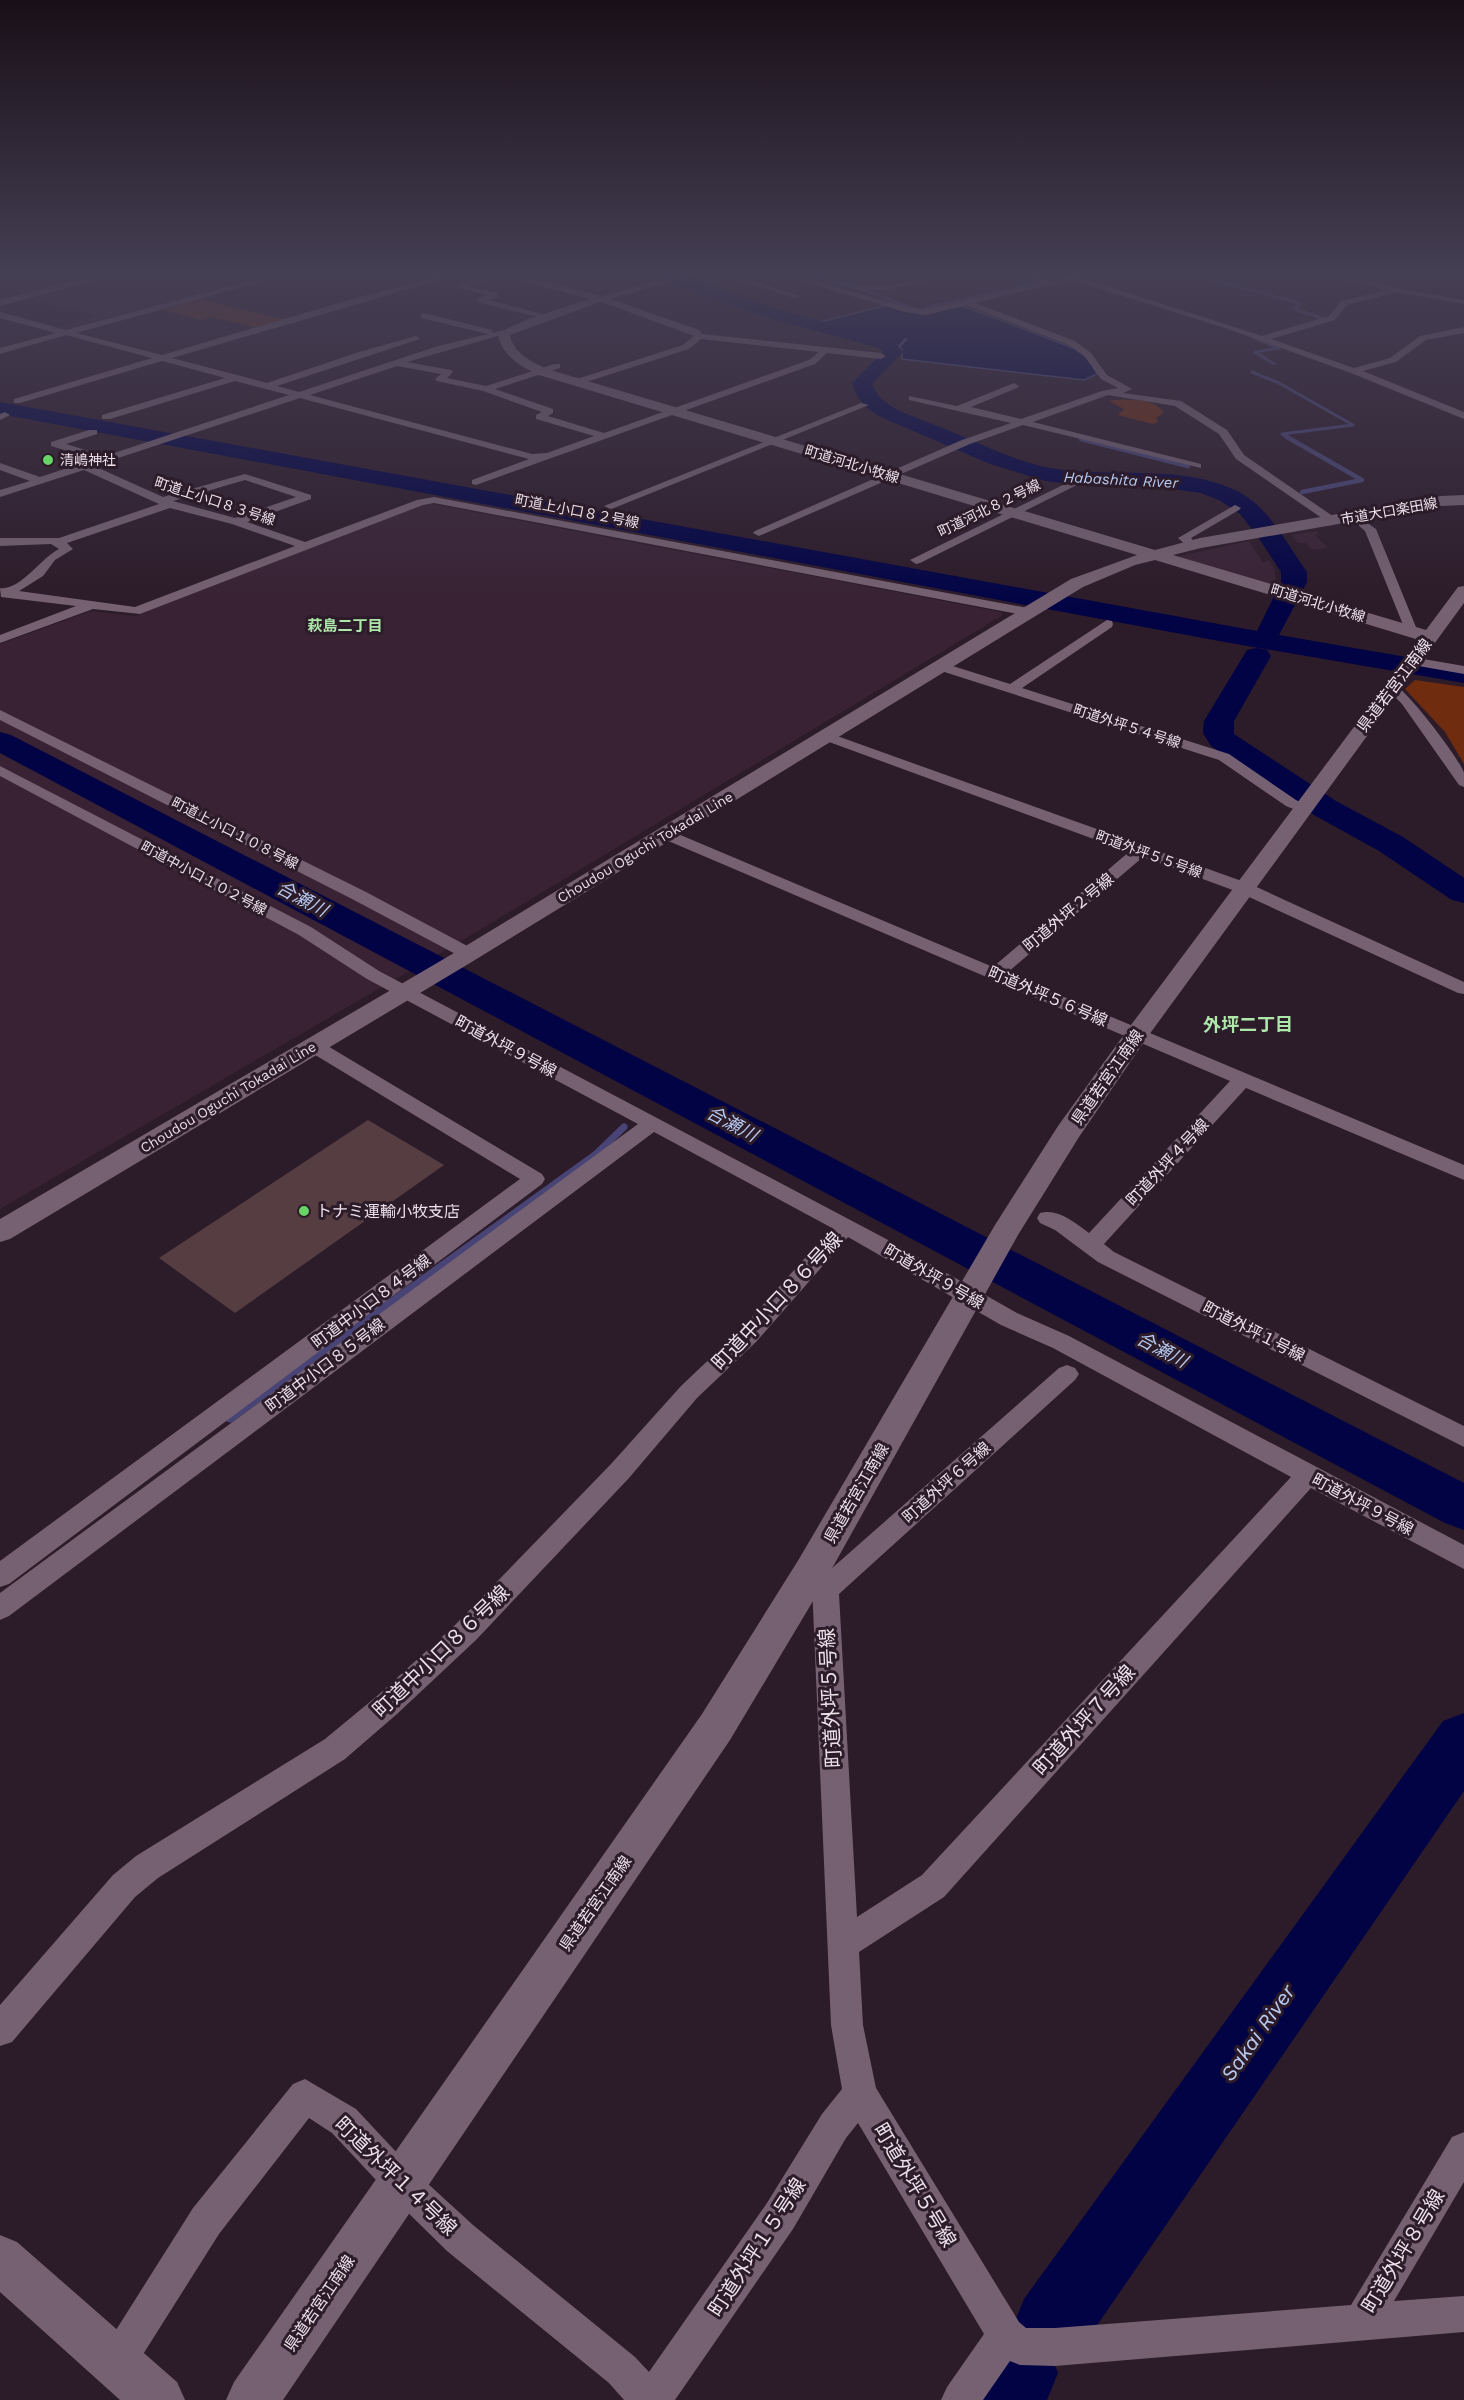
<svg xmlns="http://www.w3.org/2000/svg" width="1464" height="2400" viewBox="0 0 1464 2400" font-family="'Work Sans','Noto Sans JP',sans-serif">
<style>
.built{fill:#382234}
.green{fill:#6f2c0f}
.water{fill:#010345;stroke:#484576;stroke-width:1.5}
.lines{fill:none;stroke-linecap:round;stroke-linejoin:round}
.stream-far3{stroke:#484576;stroke-width:3}
.stream-far2{stroke:#484576;stroke-width:4.5}
.stream-far1{stroke:#484576;stroke-width:7}
.stream{stroke:#484576;stroke-width:9}
.river{fill:#010345;fill-rule:evenodd}
.building{fill:#553d41}
.street{fill:#756171;fill-rule:evenodd}
.secondary{fill:#756171;fill-rule:evenodd}
.poi-dot{fill:#68d465;stroke:#2c1b29;stroke-width:2}
.labels{text-anchor:middle;stroke-width:6;stroke-linejoin:round;paint-order:stroke}
.far-poi-label{font-size:14px;fill:#ece0e9;stroke:#2c1b29;text-anchor:start}
.far-street-label{font-size:14px;fill:#ece0e9;stroke:#2c1b29}
.far-water-label{font-size:15px;font-style:italic;fill:#b7caf1;stroke:#2c1b29}
.far-neighbourhood-label{font-size:15px;font-weight:bold;fill:#aee7aa;stroke:#2c1b29}
.street-label{font-size:16px;fill:#ece0e9;stroke:#2c1b29}
.poi-label{font-size:16px;fill:#ece0e9;stroke:#2c1b29;text-anchor:start}
.water-label{font-size:18px;font-style:italic;fill:#b7caf1;stroke:#2c1b29}
.neighbourhood-label{font-size:18px;font-weight:bold;fill:#aee7aa;stroke:#2c1b29}
.near-street-label{font-size:20px;fill:#ece0e9;stroke:#2c1b29}
.near-water-label{font-size:21px;font-style:italic;fill:#b7caf1;stroke:#2c1b29}
</style>
<rect width="100%" height="100%" fill="#2c1b29"/>
<g class="built">
<polygon points="0,271 114,271 0,300"/>
<polygon points="809,271 992,271 1025,281 924,304"/>
<polygon points="181,277 227,288 68,331 57,328 97,316 29,299 71,288 105,297"/>
<polygon points="427,503 1001,612 1003,615 473,934 0,1209 0,644 91,611 135,616"/>
<polygon points="1316,531 1319,534 1315,535 1328,548 1312,550 1306,543 1298,543 1291,535"/>
<polygon points="1249,541 1263,563 1269,560 1274,568 1276,577 1273,585 1180,559 1180,556"/>
</g>
<g class="green">
<polygon points="200,299 286,320 258,328 212,317 201,320 162,310"/>
<path d="M1113,400C1131,400 1151,397 1164,412L1156,418L1158,422L1153,424L1118,415L1124,409L1109,401Z"/>
<polygon points="1415,680 1464,687 1464,764 1445,732 1405,689"/>
</g>
<polygon class="water" points="888,305 919,314 963,306 1081,351 1088,355 1097,374 1084,380 902,359 902,349 890,340 820,322"/>
<g class="lines">
<g class="stream-far3">
<polyline points="795,271 874,293 919,311"/>
<polyline points="1178,271 1300,303 1295,309 1324,319 1318,320"/>
<polyline points="1456,271 1464,278"/>
<polyline points="275,273 280,271"/>
<polyline points="1055,279 1090,271"/>
<polyline points="924,314 928,307 1037,283"/>
<polyline points="1254,338 1279,348 1255,352 1274,364"/>
<polyline points="894,352 906,339"/>
<polyline points="1252,372 1279,383 1353,425 1282,434 1290,439"/>
</g>
<g class="stream-far2">
<polyline points="1287,437 1362,480 1302,492"/>
<polyline points="1081,439 1188,466"/>
</g>
<polyline class="stream-far1" points="388,1304 596,1154 624,1127"/>
<polyline class="stream" points="230,1418 390,1302"/>
<g class="river">
<path d="M631,271H661L683,276L777,309L893,340L903,352L872,384C881,409 912,415 935,425C977,441 1018,465 1064,470C1121,477 1181,465 1235,490C1268,505 1287,544 1307,572V582L1279,635L1464,667V683L1230,643L0,414V402L1257,631L1281,582V572L1256,534L1240,514L1221,501L1201,493L1159,487L1084,486L1046,481L990,464L883,418C866,409 858,401 852,383L883,352L879,348L765,317L672,284L633,274Z"/>
<polygon points="1257,648 1267,650 1271,656 1234,721 1234,734 1336,801 1403,837 1464,878 1464,903 1452,900 1379,851 1314,815 1211,746 1203,733 1204,721 1247,650"/>
<polygon points="0,732 11,735 1464,1483 1464,1530 1445,1523 0,753"/>
<polygon points="1464,1713 1464,1791 1078,2353 1054,2363 1058,2373 1047,2400 962,2400 973,2372 991,2345 1017,2335 1013,2326 1024,2299 1443,1721"/>
</g>
</g>
<polygon class="building" points="368,1120 444,1165 235,1313 159,1258"/>
<g class="lines">
<g class="street">
<path d="M410,271H425L447,278L172,358L267,383L359,352L416,336L420,339L277,386L299,392L438,346L488,334L421,318V314L424,313L492,330L493,333L504,330L508,333L407,362L451,370L453,372L447,378L486,386L554,364H560V368L495,389L553,409V413L548,416L604,433L809,360L819,352L701,339L689,349L580,384H574V380L683,345L694,336L599,301V297L660,280L627,271C642,271 657,278 669,278C682,277 694,271 707,271L610,299L699,330L702,334L881,353L886,356L881,359L827,353L815,364L476,485L472,484V480L529,459L300,398L94,466L163,497L245,474L311,495V499L247,522L305,542L417,500L434,497L1028,608L1034,612L1028,616L434,503L423,505L140,614L93,609L0,643V635L76,606L1,597L0,588C20,591 42,557 59,549L51,544L0,546V538H59L159,504L84,470L0,497V490L30,481L0,470V463L40,477L95,459L51,446V442L89,430H97V434L66,444L105,456L289,395L235,381L110,419H102V415L225,378L162,361L20,403H14V399L152,358L66,335L0,354V348L56,333L0,318V312L66,330L264,277V281L76,333L162,355L359,297L433,278ZM397,366L441,374L435,379L437,381L483,391L542,412L536,415V419L594,436L547,453L532,454L310,395ZM245,480L296,497L235,518L173,501ZM170,508L232,524L295,546L135,607L19,591L43,576L55,560L73,549L67,543Z"/>
<polygon points="709,271 722,271 801,296 794,298"/>
<polygon points="768,271 781,271 906,307 927,309 1088,272 1091,272 1091,276 1082,278 1262,336 1329,316 1341,301 1387,290 1315,271 1330,271 1405,290 1464,300 1464,304 1397,292 1347,305 1335,320 1271,339 1354,368 1390,358 1420,336 1464,327 1464,333 1426,340 1396,362 1363,371 1464,412 1464,419 1351,373 1225,328 1072,280 975,303 1075,341 1091,353 1107,375 1132,389 1123,393 1181,401 1227,430 1244,455 1337,519 1337,523 1329,523 1236,459 1219,434 1175,406 1108,395 1033,422 1201,464 1201,468 1023,425 970,444 759,536 753,533 755,531 962,440 1011,423 909,400 909,396 957,406 1014,383 1019,386 1017,388 971,407 1021,419 1102,391 1118,388 1101,379 1085,357 1069,345 966,305 927,315 905,312"/>
<polygon points="957,271 973,271 887,290 858,290 854,288 858,286 887,286"/>
<polygon points="500,272 503,272 503,276 467,286 498,293 498,297 489,300 546,315 546,319 477,302 477,298 486,295 453,286"/>
<polygon points="861,403 869,405 614,508 610,509 604,506"/>
<polygon points="5,412 10,415 0,420 0,414"/>
<polygon points="1075,479 1080,482 1079,484 920,563 916,564 910,560"/>
<polygon points="1235,505 1241,508 1239,510 1191,538 1198,545 1196,547 1188,547 1178,538"/>
<polygon points="1356,515 1376,529 1418,632 1417,635 1407,635 1406,632 1365,531 1350,518"/>
<polygon points="1107,620 1112,621 1113,624 1112,627 1022,688 1229,754 1296,800 1311,808 1308,811 1303,813 1286,806 1219,760 935,669 933,666 940,662 1010,684"/>
<polygon points="1412,657 1464,666 1464,674 1407,664 1405,661"/>
<path d="M1392,683C1404,686 1461,760 1464,773C1464,777 1464,782 1464,787L1459,785L1402,704L1385,687Z"/>
<polygon points="0,710 366,892 475,950 478,954 475,958 463,958 354,900 0,720"/>
<path d="M826,732L1250,884L1464,982V994L1458,993L1238,892L1143,857L1007,973L1464,1165V1180L1246,1088L1104,1244L1114,1252L1464,1426V1447L1098,1262L1055,1230L1040,1223L1037,1218L1040,1213C1058,1208 1075,1223 1089,1233L1230,1081L659,837L657,834L665,829L671,831L993,967L1129,852L821,739L819,736Z"/>
<polygon points="0,766 311,927 379,971 890,1241 1017,1313 1069,1336 1464,1545 1464,1569 1311,1488 944,1897 859,1952 863,2025 876,2088 1019,2322 1026,2328 1055,2328 1351,2305 1452,2137 1464,2132 1464,2182 1394,2301 1464,2296 1464,2332 1055,2366 1020,2365 1010,2361 983,2400 941,2400 947,2387 984,2334 858,2123 846,2138 793,2229 675,2400 624,2400 609,2383 447,2251 390,2195 332,2133 309,2118 219,2234 130,2375 117,2381 104,2375 98,2362 104,2349 193,2208 293,2084 305,2079 356,2109 414,2171 473,2225 635,2357 649,2372 767,2203 822,2114 842,2089 831,2025 812,1585 803,1578 799,1570 803,1562 812,1559 831,1569 1059,1368 1067,1365 1075,1368 1079,1374 1075,1380 839,1594 857,1917 922,1875 1291,1477 1053,1348 1001,1325 848,1237 756,1342 697,1398 629,1478 476,1640 397,1714 345,1759 158,1878 135,1897 12,2042 0,2046 0,2005 113,1875 136,1856 325,1739 377,1696 456,1624 611,1464 681,1386 740,1330 832,1228 654,1132 9,1616 0,1620 0,1593 638,1124 367,979 299,935 0,776"/>
<polygon points="314,1040 321,1042 542,1174 545,1179 542,1184 9,1584 0,1587 0,1561 520,1179 307,1050 305,1046 307,1042"/>
</g>
<g class="secondary">
<polygon points="112,271 131,271 0,306 0,300"/>
<path d="M484,271H503L606,297L608,299L510,335C513,353 532,362 547,369L1155,550L1200,538L1441,496L1464,495V505L1441,506L1201,548L1173,555L1426,630L1458,587L1464,586V603L1146,1039L1079,1137L1018,1235L825,1581L730,1740L283,2400H226L234,2382L702,1714L799,1559L995,1225L1058,1126L1128,1029L1419,640L1155,560L1135,565L1083,587L470,963L10,1239L0,1242V1219L454,953L1071,579L1137,555L539,375C521,367 500,354 498,333L528,319L590,299Z"/>
<polygon points="1007,271 1024,271 1056,283 1051,286"/>
<polygon points="0,2235 17,2242 177,2382 185,2400 120,2400 0,2292"/>
</g>
</g>
<linearGradient id="sky" x2="0" y2="1"><stop stop-color="#180f17"/><stop offset="0.45" stop-color="#453f54"/><stop offset="1" stop-color="#453f54" stop-opacity="0"/></linearGradient>
<rect width="1464" height="607" fill="url(#sky)"/>
<g class="poi-dot">
<circle cx="48" cy="460" r="6"/>
<circle cx="304" cy="1211" r="6"/>
</g>
<g class="labels">
<g class="far-poi-label">
<text x="60" y="465">清嶋神社</text>
</g>
<g class="far-street-label">
<text transform="translate(852 464) rotate(17)" y="5">町道河北小牧線</text>
<text transform="translate(215 501) rotate(18)" y="5">町道上小口８３号線</text>
<text transform="translate(989 508) rotate(-26)" y="5">町道河北８２号線</text>
<text transform="translate(577 511) rotate(11)" y="5">町道上小口８２号線</text>
<text transform="translate(1389 511) rotate(-10)" y="5">市道大口楽田線</text>
<text transform="translate(1318 603) rotate(17)" y="5">町道河北小牧線</text>
<text transform="translate(1127 726) rotate(18)" y="5">町道外坪５４号線</text>
<text transform="translate(235 833) rotate(27)" y="5">町道上小口１０８号線</text>
<text transform="translate(645 847) rotate(-31)" y="5">Choudou Oguchi Tokadai Line</text>
<text transform="translate(1149 854) rotate(20)" y="5">町道外坪５５号線</text>
<text transform="translate(204 878) rotate(28)" y="5">町道中小口１０２号線</text>
<text transform="translate(228 1097) rotate(-31)" y="5">Choudou Oguchi Tokadai Line</text>
</g>
<g class="far-water-label">
<text transform="translate(1121 480) rotate(3)" y="5">Habashita River</text>
</g>
<g class="far-neighbourhood-label">
<text x="345" y="631">萩島二丁目</text>
</g>
<g class="street-label">
<text transform="translate(1394 685) rotate(-53)" y="6">県道若宮江南線</text>
<text transform="translate(1068 912) rotate(-40)" y="6">町道外坪２号線</text>
<text transform="translate(1048 996) rotate(23)" y="6">町道外坪５６号線</text>
<text transform="translate(506 1046) rotate(28)" y="6">町道外坪９号線</text>
<text transform="translate(1107 1077) rotate(-55)" y="6">県道若宮江南線</text>
<text transform="translate(1167 1162) rotate(-47)" y="6">町道外坪４号線</text>
<text transform="translate(934 1276) rotate(30)" y="6">町道外坪９号線</text>
<text transform="translate(371 1301) rotate(-37)" y="6">町道中小口８４号線</text>
<text transform="translate(1254 1331) rotate(27)" y="6">町道外坪１号線</text>
<text transform="translate(325 1365) rotate(-37)" y="6">町道中小口８５号線</text>
<text transform="translate(946 1482) rotate(-42)" y="6">町道外坪６号線</text>
<text transform="translate(856 1493) rotate(-60)" y="6">県道若宮江南線</text>
<text transform="translate(1363 1504) rotate(28)" y="6">町道外坪９号線</text>
<text transform="translate(595 1903) rotate(-55)" y="6">県道若宮江南線</text>
<text transform="translate(319 2303) rotate(-56)" y="6">県道若宮江南線</text>
</g>
<g class="poi-label">
<text x="316" y="1217">トナミ運輸小牧支店</text>
</g>
<g class="water-label">
<text transform="translate(302 899) rotate(28)" y="6">合瀬川</text>
<text transform="translate(732 1124) rotate(28)" y="6">合瀬川</text>
<text transform="translate(1162 1350) rotate(28)" y="6">合瀬川</text>
</g>
<g class="neighbourhood-label">
<text x="1248" y="1031">外坪二丁目</text>
</g>
<g class="near-street-label">
<text transform="translate(777 1301) rotate(-47)" y="7">町道中小口８６号線</text>
<text transform="translate(441 1651) rotate(-44)" y="7">町道中小口８６号線</text>
<text transform="translate(830 1698) rotate(-93)" y="7">町道外坪５号線</text>
<text transform="translate(1084 1720) rotate(-48)" y="7">町道外坪７号線</text>
<text transform="translate(396 2176) rotate(44)" y="7">町道外坪１４号線</text>
<text transform="translate(915 2185) rotate(59)" y="7">町道外坪５号線</text>
<text transform="translate(757 2247) rotate(-57)" y="7">町道外坪１５号線</text>
<text transform="translate(1403 2251) rotate(-59)" y="7">町道外坪８号線</text>
</g>
<g class="near-water-label">
<text transform="translate(1258 2033) rotate(-55)" y="7">Sakai River</text>
</g>
</g>
</svg>
